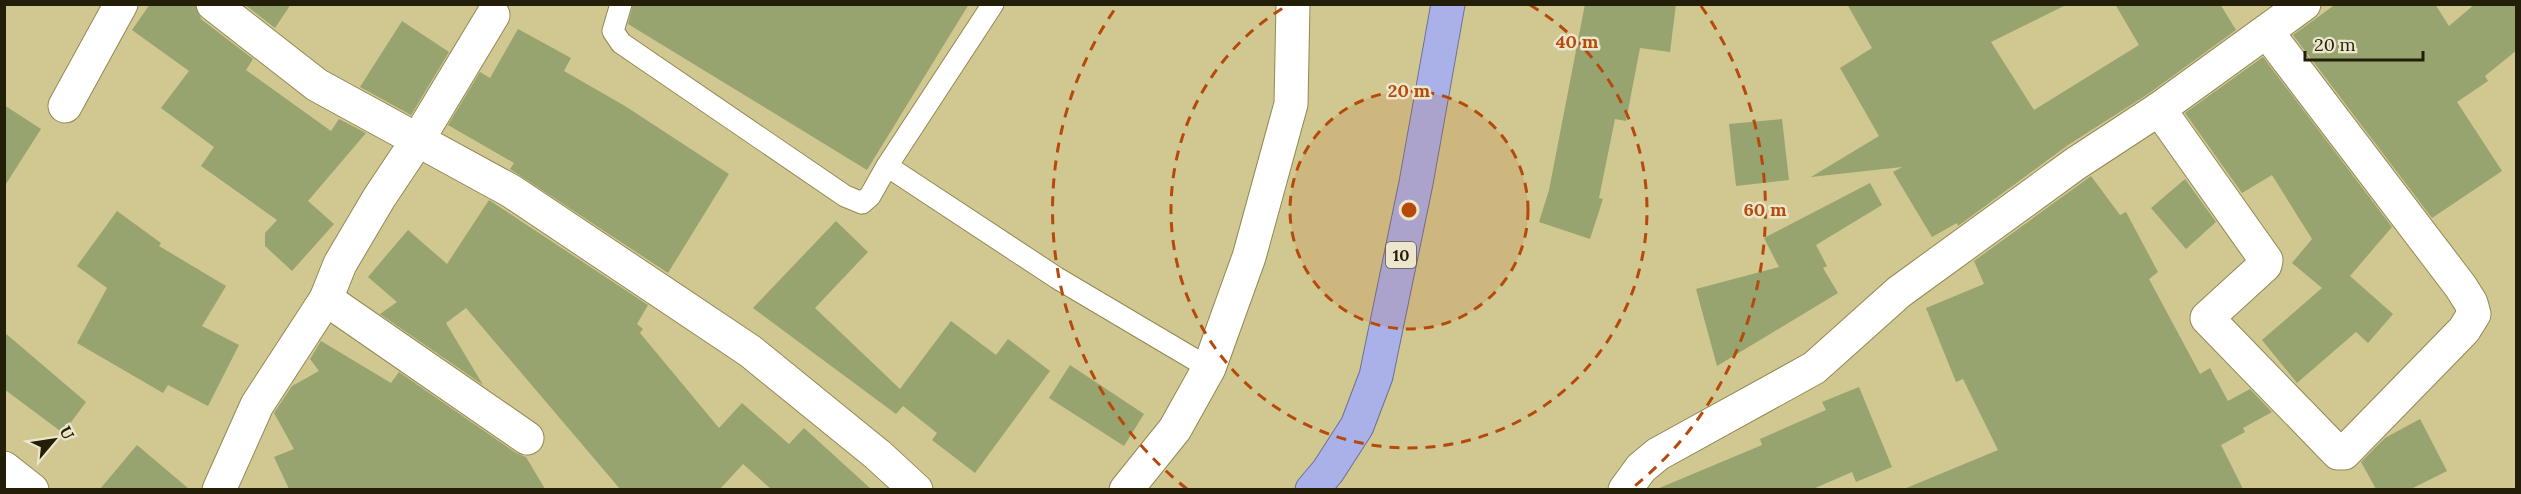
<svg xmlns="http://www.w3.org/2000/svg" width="2521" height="494" viewBox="0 0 2521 494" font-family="Lora,serif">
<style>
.building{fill:#97a46f}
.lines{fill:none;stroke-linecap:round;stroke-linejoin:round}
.service-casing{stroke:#938954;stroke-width:23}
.minor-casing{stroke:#938954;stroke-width:35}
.tertiary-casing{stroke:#938954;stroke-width:35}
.trunk-casing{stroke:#6d7096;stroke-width:35}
.service{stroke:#fff;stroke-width:21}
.minor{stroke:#fff;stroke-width:33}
.tertiary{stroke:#fff;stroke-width:33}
.trunk{stroke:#aab0e8;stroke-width:33}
.ring{fill:none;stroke:#b64a0b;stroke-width:3;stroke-dasharray:10 8}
.labels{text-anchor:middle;stroke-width:5;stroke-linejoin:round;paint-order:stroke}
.shield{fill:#ece7cc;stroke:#5f5a43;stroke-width:1.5}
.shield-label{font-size:16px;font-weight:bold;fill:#221e08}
.centre{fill:#b64a0b;stroke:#ece7cc;stroke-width:3}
.ring-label{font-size:18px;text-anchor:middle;font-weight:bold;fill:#b64a0b;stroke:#ece7cc;stroke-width:5;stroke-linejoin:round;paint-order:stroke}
</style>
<rect width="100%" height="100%" fill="#d1c790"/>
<g class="building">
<polygon points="150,4 195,4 201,19 253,59 246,70 331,131 339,119 366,133 308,201 334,224 292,271 265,246 265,233 277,220 201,166 214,147 161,108 189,71 132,30"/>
<polygon points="244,4 291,4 275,28"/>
<polygon points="633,4 969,4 867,170 628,24"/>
<polygon points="1585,4 1676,4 1670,52 1640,48 1626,121 1615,119 1599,198 1603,199 1590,239 1539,222 1549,190"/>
<polygon points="1847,4 2068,4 1991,42 2034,110 2139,45 2115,4 2220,4 2236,30 2148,94 2068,145 1958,226 1957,223 1932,237 1893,172 1902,167 1811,177 1879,136 1840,68 1872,48"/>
<polygon points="2336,4 2435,4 2449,26 2475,4 2517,4 2517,50 2485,76 2488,81 2457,102 2502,171 2432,218 2293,35"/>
<polygon points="402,21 449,52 411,115 360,87"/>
<polygon points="518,29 571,58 564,71 625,106 729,174 668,273 510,169 514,163 448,125 480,72 490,78"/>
<polygon points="2263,57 2392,227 2350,276 2393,314 2368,343 2356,332 2297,383 2262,340 2322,288 2292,263 2312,239 2272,175 2242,193 2185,113"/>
<polygon points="4,105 41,129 4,187"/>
<polygon points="1782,119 1789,180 1736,186 1729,124"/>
<polygon points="2091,176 2120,215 2126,212 2158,272 2149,279 2200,374 2210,368 2228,401 2250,389 2272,412 2243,428 2245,432 2221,445 2243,489 1904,489 1998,450 1963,379 1956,382 1926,308 1984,284 1974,261"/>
<polygon points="2185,179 2216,222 2186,249 2151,208"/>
<polygon points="1870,183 1882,205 1816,245 1827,266 1823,268 1838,293 1717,366 1696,289 1779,267 1764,238"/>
<polygon points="489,200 648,305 637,324 643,329 640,333 719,428 742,403 789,444 804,428 871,489 771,489 743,464 720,489 620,489 466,308 446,323 483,385 380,314 397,302 368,277 408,230 447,264"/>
<polygon points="117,211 161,243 159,246 226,286 202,326 239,345 208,406 168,385 163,393 77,343 107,288 77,266"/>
<polygon points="836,221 868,252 815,308 900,389 951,321 996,355 1008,339 1050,371 975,473 932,440 937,433 903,406 896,414 753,308"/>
<polygon points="4,332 86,402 63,433 4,389"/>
<polygon points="321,341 391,383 399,372 516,453 526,457 545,489 289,489 274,457 294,449 274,413 292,386 319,371 310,359"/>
<polygon points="1070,365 1144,414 1124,446 1049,398"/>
<polygon points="1859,387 1892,467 1856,482 1852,472 1813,489 1657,489 1762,445 1760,439 1826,410 1822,402"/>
<polygon points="2420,419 2447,471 2411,489 2376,489 2361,462 2385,438"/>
<polygon points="137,445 189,489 100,489"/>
</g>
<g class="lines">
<g class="service-casing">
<g id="service">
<polyline points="621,4 613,31 621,43 845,196 862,203 870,196 887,166 993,4"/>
<polyline points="887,166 1057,278 1209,368"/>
</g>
</g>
<g class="minor-casing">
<g id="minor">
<polyline points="213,4 317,85 511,191 750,351 878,455 916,490"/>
<polyline points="65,106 121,4"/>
<polyline points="2159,109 2266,260 2265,265 2207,318 2338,453 2344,453 2464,330 2474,314 2471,303 2461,287 2267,32"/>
<polyline points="326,299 527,438"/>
<polyline points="4,468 32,490"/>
<polyline points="219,490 257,405 326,299 340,264 379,198 417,141 493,15"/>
<polyline points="1625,490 1641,468 1658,454 1814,368 1899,292 2075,164 2159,109 2304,4"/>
</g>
</g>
<g class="tertiary-casing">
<polyline id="tertiary" points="1126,490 1175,429 1209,368 1249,257 1291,104 1293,4"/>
</g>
<g class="trunk-casing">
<polyline id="trunk" points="1312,490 1328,471 1357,426 1376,376 1416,183 1448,4"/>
</g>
<use href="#service" class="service"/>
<use href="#minor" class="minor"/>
<use href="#tertiary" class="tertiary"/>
<use href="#trunk" class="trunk"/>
</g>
<circle cx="1409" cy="210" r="119" fill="#b64a0b" fill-opacity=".12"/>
<g class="ring">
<circle cx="1409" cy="210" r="119"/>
<path d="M1530 5A238 238 0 1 1 1288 5"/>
<path d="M1187 489A356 356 0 0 1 1117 6M1701 6A356 356 0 0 1 1631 489"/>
</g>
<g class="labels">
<rect class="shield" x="1386" y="242" width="30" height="26" rx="4.5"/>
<g class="shield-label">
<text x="1401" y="261">10</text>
</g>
</g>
<circle cx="1409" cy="210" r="9" class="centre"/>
<g class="ring-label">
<text x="1577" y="48">40 m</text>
<text x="1409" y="97">20 m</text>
<text x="1765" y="216">60 m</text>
</g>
<rect width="2521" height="494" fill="none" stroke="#221e08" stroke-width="12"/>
<g transform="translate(54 440) rotate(61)" stroke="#ece7cc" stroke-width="4.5" paint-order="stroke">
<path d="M0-4.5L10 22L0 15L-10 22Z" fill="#221e08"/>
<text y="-9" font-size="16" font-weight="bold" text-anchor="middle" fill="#221e08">U</text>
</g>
<path d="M2305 51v9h118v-9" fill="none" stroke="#221e08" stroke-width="3"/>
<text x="2314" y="51" font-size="18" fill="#221e08" stroke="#ece7cc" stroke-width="4.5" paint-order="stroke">20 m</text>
</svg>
